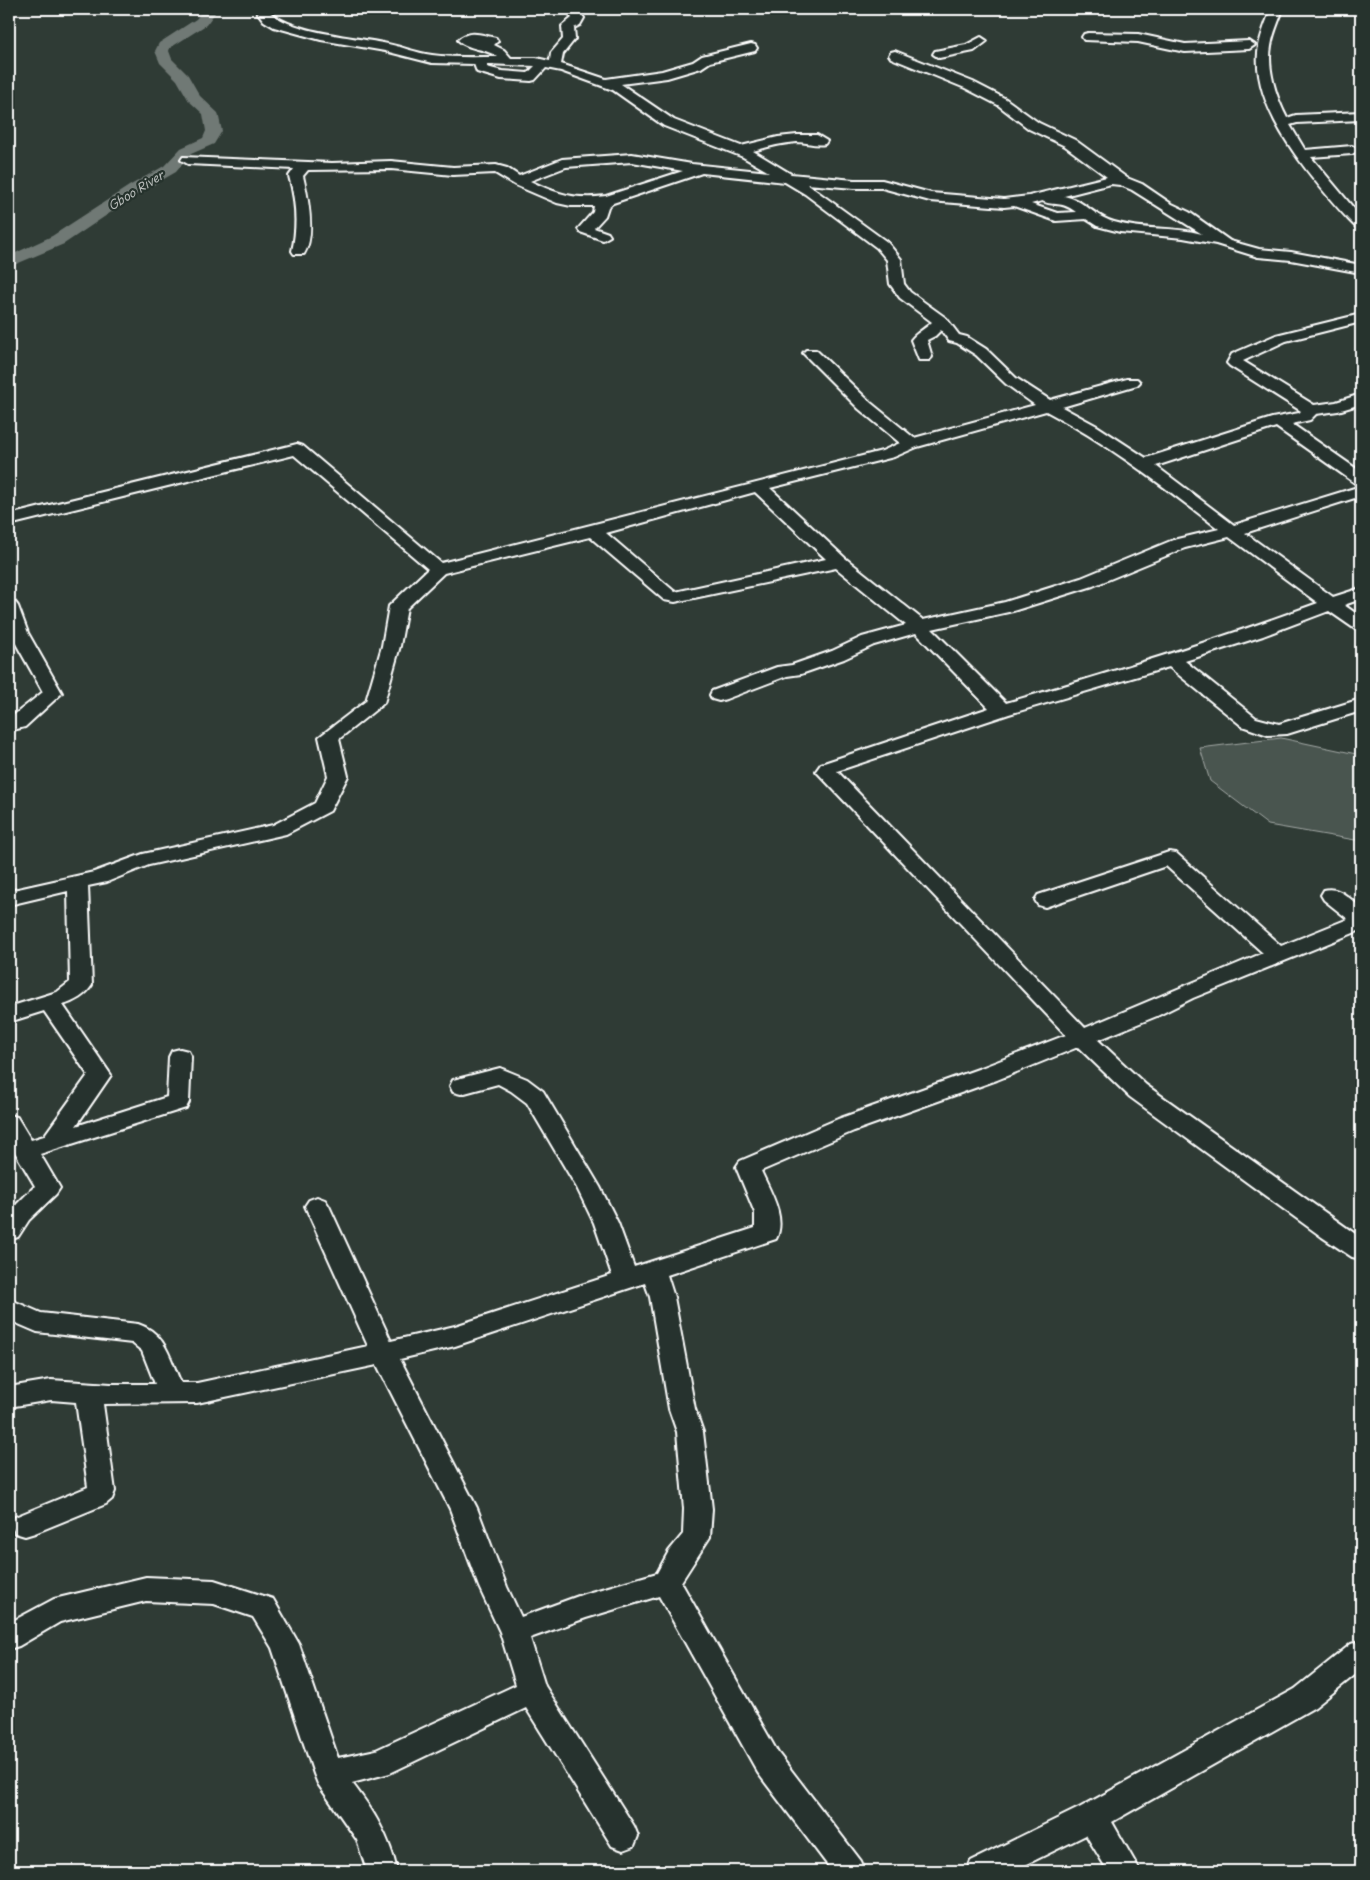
<svg xmlns="http://www.w3.org/2000/svg" width="1370" height="1880" viewBox="0 0 1370 1880" font-family="'Playpen Sans',sans-serif">
<style>
.green{fill:#4a544f;stroke:#a4aaa7}
.lines{fill:none;stroke-linecap:round;stroke-linejoin:round}
.river{fill:#707975;fill-rule:evenodd}
.minor-casing{stroke:#fff;stroke-width:4}
.minor{fill:#26332d;fill-rule:evenodd}
.labels{text-anchor:middle;stroke-width:4.5;stroke-linejoin:round;paint-order:stroke}
.far-water-label{font-size:12px;font-style:italic;fill:#b8bcba;stroke:#26332d}
</style>
<rect width="100%" height="100%" fill="#2f3b35"/>
<filter id="ink" filterUnits="userSpaceOnUse"><feTurbulence type="fractalNoise" baseFrequency=".02" numOctaves="2"/><feDisplacementMap in="SourceGraphic" scale="10" xChannelSelector="R" yChannelSelector="G"/><feConvolveMatrix kernelMatrix="1 2 1 2 8 2 1 2 1" color-interpolation-filters="sRGB"/></filter>
<g filter="url(#ink)">
<polygon class="green" points="1281,738 1361,755 1361,841 1268,825 1210,781 1200,748"/>
<g class="lines">
<polygon class="river" points="204,9 218,9 206,25 170,48 169,51 172,59 188,75 200,96 218,113 222,131 214,144 191,154 176,172 141,192 64,244 9,267 9,256 52,236 129,186 164,166 181,148 203,138 206,131 203,114 189,101 177,80 160,63 155,51 159,43 196,19"/>
<g class="minor-casing">
<g id="minor">
<path d="M255,9H267C285,32 354,37 383,43C400,46 416,53 432,55C453,58 476,57 498,57C486,48 468,50 458,40C469,29 483,35 496,38L498,41L494,45L504,50L511,58H536L550,61L551,53L563,39L562,26L572,18L566,9H578L584,18L580,25L574,28L575,39L563,54L561,64L606,79L662,71L693,62L702,56L751,44L755,45L757,48L755,51L710,62L701,68L667,78L621,84L674,120L741,146L778,137L797,135H817L827,141L825,144C816,146 806,142 797,142C782,143 767,147 753,151L791,174L854,180H882L931,193L1004,199L1029,196L1107,177L1065,146L1029,129L998,105L965,88L891,58L889,55L891,52L895,51L973,82L1006,99L1039,123L1075,140L1127,178L1142,184L1170,203L1189,212L1230,241L1259,249L1291,252L1361,265V273L1291,260L1258,257L1216,244L1183,238L1120,232L1097,226L1086,219L1056,221L1014,206L1004,207L930,201L882,188H854L807,184L887,242L901,259L904,284L910,292L946,318L959,335L967,337L986,349L1016,378L1050,400L1127,379H1137L1140,382L1137,385L1062,407L1097,426L1146,458L1272,418L1299,413L1301,411L1230,366L1227,363L1232,354L1276,335L1361,314V322L1286,341L1243,361L1314,405L1336,402L1361,394V404L1338,411L1316,414L1310,420L1292,424L1361,472V484L1355,483L1276,427L1156,466L1234,525L1361,486V496L1245,533L1333,597L1361,588V599L1344,605L1361,617V630L1355,629L1329,611L1263,636L1185,661L1256,718L1279,724L1361,699V711L1287,734L1268,735L1242,726L1169,667L1009,714L837,771L1085,1028L1263,953L1166,866L1045,907L1038,905L1035,900L1038,895L1169,852L1176,853L1281,946L1348,919L1324,900L1321,895L1324,890C1339,886 1350,899 1361,908V930L1193,998L1157,1016L1098,1040L1146,1085L1361,1238V1259L1352,1257L1322,1237L1130,1097L1078,1047L997,1080L854,1131L761,1171C770,1191 787,1218 776,1239L667,1275L674,1297L695,1409L703,1432L712,1509L710,1537L681,1582L778,1753L861,1861L865,1871H832L758,1773L659,1596L586,1618L530,1638L545,1686L634,1826L638,1836L634,1846L623,1850L612,1846L526,1708L390,1773L352,1783C373,1810 390,1837 397,1871H367L357,1840L318,1784L314,1774L272,1648L253,1617L214,1604L146,1601L60,1622L19,1646L9,1649V1623L54,1599L146,1577L214,1580L273,1599L299,1644L338,1758L376,1750L516,1685L500,1632L479,1587L450,1509L377,1365L197,1403L103,1404L115,1491L112,1499L106,1504L35,1533L25,1536L15,1533L11,1525L15,1517L88,1487L76,1402L51,1400L9,1407V1387L51,1380L111,1384H155L142,1351L132,1343L37,1332L9,1320V1299L41,1313L138,1324C166,1333 170,1359 181,1383H197L368,1346L305,1206L309,1200L317,1197L325,1200L329,1206L391,1341L455,1326L612,1275L594,1223L577,1188L527,1103L511,1091L498,1084L461,1094L453,1092L450,1086L453,1080L500,1068L527,1079L543,1091L600,1187L618,1223L634,1267L755,1228V1213L736,1167L740,1161L838,1119L981,1068L1066,1035L816,771L821,764L989,708L916,633L874,645L844,659L801,674L787,676L726,699L719,701L712,699L710,695L712,691L777,667L792,665L832,651L862,637L906,625L836,568L675,602L664,600L590,537L444,573L407,608L400,646L384,703L339,739L348,776L330,811L286,834L149,865L107,882L88,886L92,985C86,995 74,1002 63,1005L111,1075L76,1126L167,1097L169,1057L172,1051L180,1049L188,1051L191,1057L189,1102L186,1108L40,1154L60,1188L56,1194L29,1220L18,1237L9,1240V1212L35,1186L9,1142V1115L17,1117L31,1140L44,1136L88,1075L44,1011L9,1022V1007L57,992L70,982L68,891L9,905V891L94,872L143,854L273,825L315,803L328,776L319,737L366,701L382,646L389,606L428,569L294,455L9,525V515L297,444L303,446L441,563L882,451L900,443L859,409L803,353L806,350H816L871,403L914,438L1035,405L1006,384L976,355L957,343L949,341L941,330L935,336L927,340L932,357L929,360H919L911,340C917,332 925,329 932,322L900,298L890,284L887,260L877,248L805,194L785,182L702,173L613,203L608,207L605,216L594,228L608,233L610,236L603,240L580,232L578,229L593,212L594,206H571L557,203L515,185L495,173L453,175L391,169L308,170L303,176C308,197 316,235 304,254H294L292,251C298,225 296,201 289,176L294,169L188,164L181,160L183,157L332,163L391,161L453,167L496,165L507,168L519,176L562,159L632,154L692,164L769,172L743,157L664,126L613,90L561,71L546,68L535,80L531,81L501,79L477,72L474,64L432,63L385,51L321,40L274,27L264,21ZM487,64L535,66L528,73L502,71L487,67ZM632,162L683,171L606,196C574,200 558,194 530,181L566,167ZM1111,184L1120,185L1132,190L1202,234C1173,226 1143,231 1114,222C1095,217 1084,200 1064,196ZM1042,201C1055,207 1060,200 1076,212L1057,213L1031,204ZM1046,411C1109,444 1163,486 1219,529L1173,540L1081,578L1005,602L923,620L845,558L770,488L894,457L917,447ZM755,492L826,559L675,592L606,533ZM1229,537L1318,603C1215,641 1111,672 1006,703L932,629L1013,611L1093,586L1185,548ZM645,1283L650,1297L669,1409L677,1432L684,1509L683,1534L669,1551L657,1573L584,1594L521,1617L507,1587L477,1508L400,1359L455,1346Z"/>
<path d="M1271,9H1283C1279,21 1273,33 1271,46C1267,69 1276,97 1287,118L1296,115L1361,112V120L1297,123L1290,125L1305,150L1352,146L1359,150L1352,154L1311,157L1361,217V228L1356,227L1348,219C1311,178 1253,111 1258,53C1259,38 1266,23 1271,9Z"/>
<polygon points="1088,33 1138,34 1185,44 1249,41 1255,45 1249,49 1185,52 1138,42 1084,40 1082,37 1084,34"/>
<polygon points="981,37 987,41 974,51 939,58 933,54 935,51 966,45"/>
<polygon points="9,601 15,602 18,606 28,633 62,693 25,727 9,731 9,719 43,692 10,633"/>
<polygon points="1361,1641 1361,1670 1315,1707 1112,1822 1140,1871 1108,1871 1086,1835 1013,1871 967,1871 971,1861 1081,1807 1295,1689 1351,1644"/>
</g>
</g>
<use href="#minor" class="minor"/>
</g>
</g>
<g class="labels">
<g class="far-water-label">
<text transform="translate(136 191) rotate(-32)" y="4">Gboo River</text>
</g>
</g>
<rect width="1370" height="1880" fill="none" stroke="#26332d" stroke-width="30"/>
<rect x="15" y="15" width="1340" height="1850" fill="none" stroke="#fff" stroke-width="2" filter="url(#ink)"/>
</svg>
